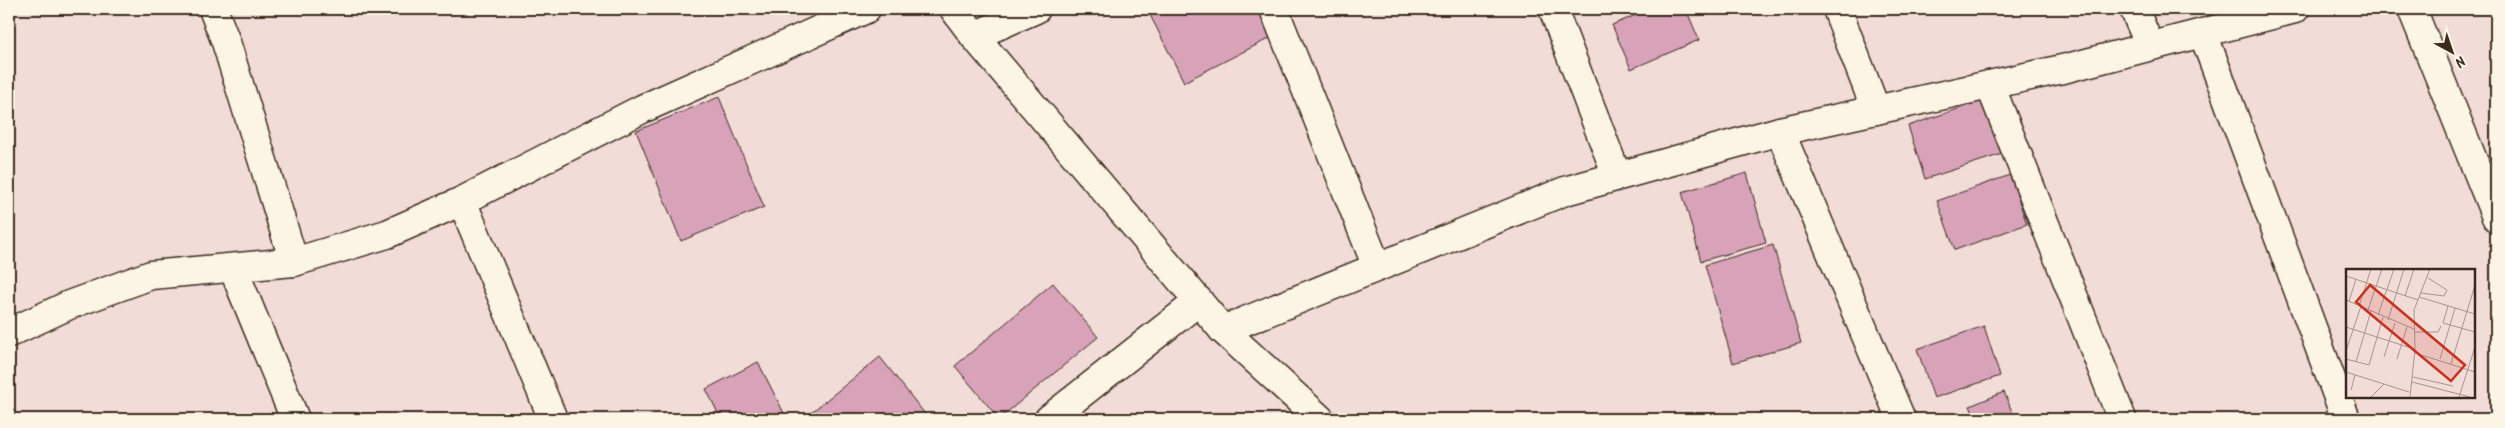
<svg xmlns="http://www.w3.org/2000/svg" width="2505" height="428" viewBox="0 0 2505 428" font-family="Kalam,sans-serif">
<style>
.building{fill:#d8a2b9;stroke:#3b2a1e}
.lines{fill:none;stroke-linecap:round;stroke-linejoin:round}
.minor-casing{stroke:#3b2a1e;stroke-width:31}
.major-casing{stroke:#3b2a1e;stroke-width:31}
.minor{stroke:#fcf5e5;stroke-width:28}
.major{stroke:#fcf5e5;stroke-width:28}
.inset-road{fill:none;stroke:#a8958e;stroke-width:1}
.view{fill:#c8321e;fill-opacity:0.15;stroke:#c8321e;stroke-width:2.5}
.inset-edge{fill:none;stroke:#3b2a1e;stroke-width:2.5}
</style>
<rect width="100%" height="100%" fill="#f1dcd8"/>
<filter id="ink" filterUnits="userSpaceOnUse"><feTurbulence type="fractalNoise" baseFrequency=".02" numOctaves="2"/><feDisplacementMap in="SourceGraphic" scale="10" xChannelSelector="R" yChannelSelector="G"/><feConvolveMatrix kernelMatrix="1 2 1 2 8 2 1 2 1" color-interpolation-filters="sRGB"/></filter>
<g filter="url(#ink)">
<g class="building">
<polygon points="1147,9 1260,9 1274,36 1184,82"/>
<polygon points="1651,9 1686,9 1699,40 1631,69 1612,25"/>
<polygon points="719,97 764,207 681,241 636,131"/>
<polygon points="1984,100 2002,154 1925,179 1908,126"/>
<polygon points="1747,173 1766,243 1701,261 1682,192"/>
<polygon points="2010,175 2027,224 1955,250 1937,201"/>
<polygon points="1773,245 1801,343 1733,363 1705,265"/>
<polygon points="1053,283 1098,337 999,419 955,366"/>
<polygon points="1984,326 2000,376 1934,398 1917,349"/>
<polygon points="880,357 929,419 813,419 809,414"/>
<polygon points="758,362 787,419 721,419 706,389"/>
<polygon points="2004,392 2015,419 1976,419 1970,406"/>
</g>
<g class="lines">
<g class="minor-casing">
<g id="minor">
<polyline points="213,9 226,42 294,262"/>
<polyline points="1274,9 1377,267"/>
<polyline points="1553,9 1617,176"/>
<polyline points="1837,9 1876,110"/>
<polyline points="2134,9 2150,46"/>
<polyline points="2412,9 2496,217"/>
<polyline points="2203,33 2346,419"/>
<polyline points="974,36 1036,9"/>
<polyline points="1990,85 2122,419"/>
<polyline points="1780,131 1901,419"/>
<polyline points="462,201 553,419"/>
<polyline points="233,268 295,419"/>
<polyline points="1223,330 1565,191 1780,131 2067,68 2295,9"/>
<polyline points="9,333 69,305 151,275 294,262 387,234 462,201 642,109 866,9"/>
<polyline points="1049,419 1199,301"/>
</g>
</g>
<g class="major-casing">
<polyline id="major" points="954,9 974,36 1223,330 1320,419"/>
</g>
<use href="#minor" class="minor"/>
<use href="#major" class="major"/>
</g>
</g>
<g transform="translate(2346 269)">
<rect width="129" height="129" fill="#f1dcd8"/>
<path class="inset-road" d="M0,7L72,31M75,24L98,27L101,21L82,9M59,27L68,0M73,28L129,45M0,31L68,60M3,32L10,10M13,37L25,0M102,37L97,54L129,63M22,41L36,0M32,46L48,0M42,51L58,0M0,58L68,80M69,63H92L95,57M0,82L15,37M69,84L129,103M38,88L49,54M0,90L23,96L37,48M51,90L61,58M94,90L109,39M10,93L25,42M105,95L129,16M0,103L63,123M67,108L107,117M66,113L124,128M5,121L9,106M25,128L38,115M64,128L69,80L68,41L84,0M113,128L129,78"/>
<path class="view" d="M24,16L119,96L105,112L10,33Z"/>
<rect width="129" height="129" class="inset-edge"/>
</g>
<rect width="2505" height="428" fill="none" stroke="#fcf5e5" stroke-width="30"/>
<rect x="15" y="15" width="2475" height="398" fill="none" stroke="#3b2a1e" stroke-width="2" filter="url(#ink)"/>
<g transform="translate(2452 52) rotate(140)" stroke="#fcf5e5" stroke-width="4" paint-order="stroke">
<path d="M0-4L9 19L0 12L-9 19Z" fill="#3b2a1e"/>
<text y="-8" font-size="14" font-weight="bold" text-anchor="middle" fill="#3b2a1e">N</text>
</g>
</svg>
